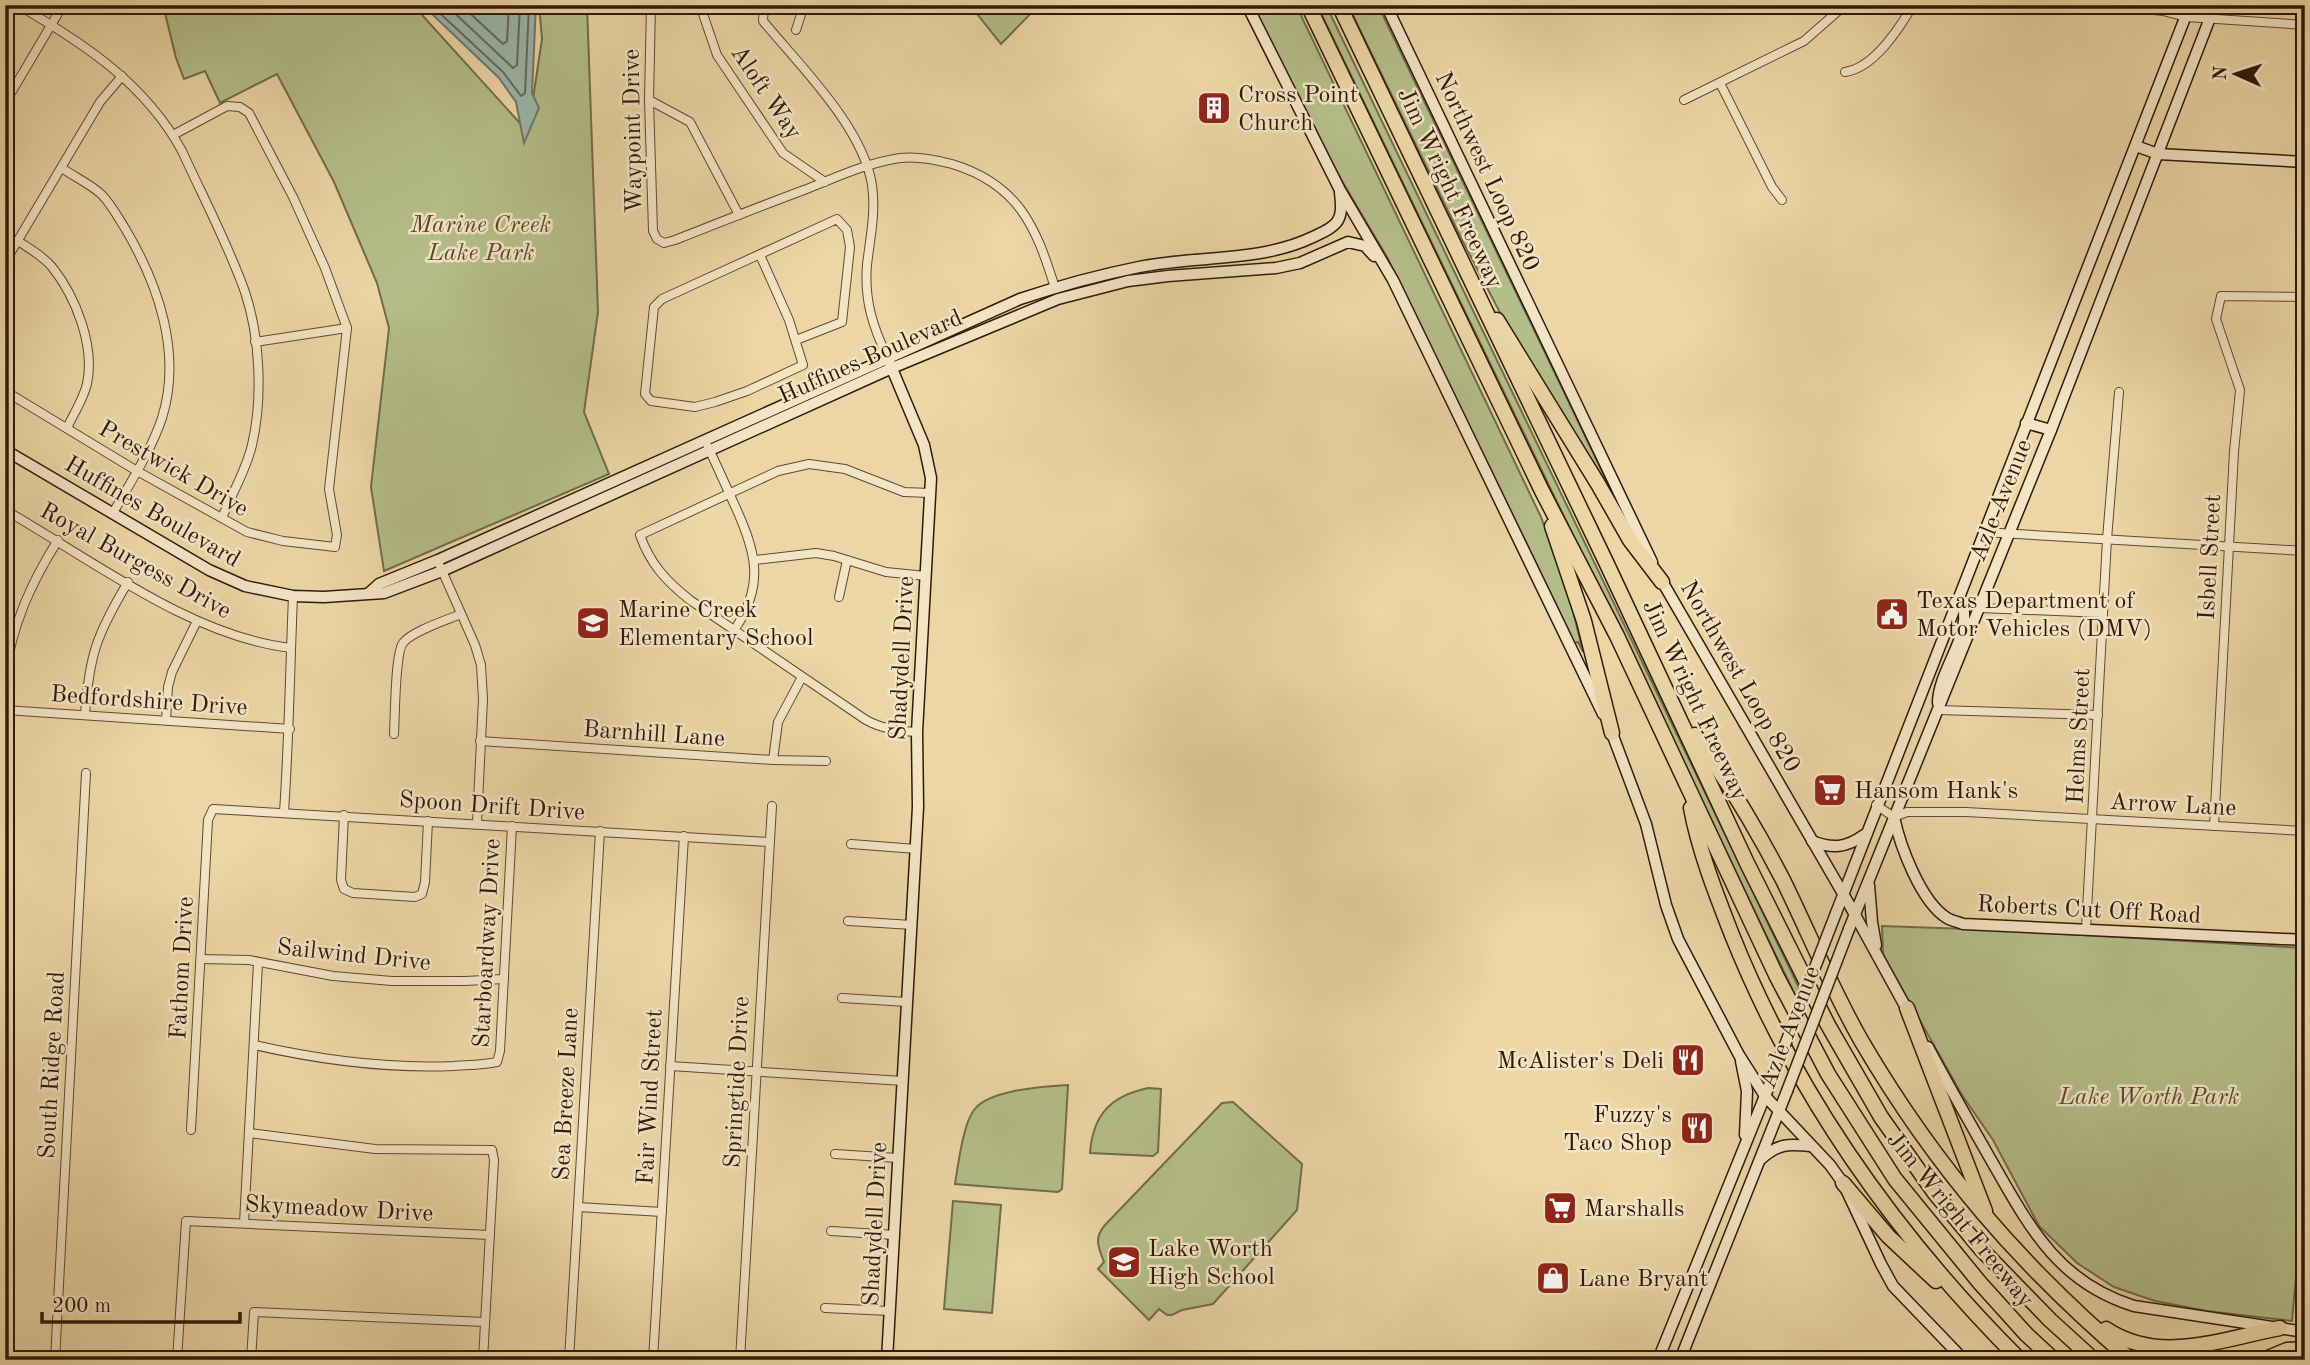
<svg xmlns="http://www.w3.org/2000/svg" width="2310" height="1365" viewBox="0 0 2310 1365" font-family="'Old Standard TT',serif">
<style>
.green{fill:#b4be89;stroke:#726c49;stroke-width:2}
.water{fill:#9ab8ad;stroke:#70786b;stroke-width:2}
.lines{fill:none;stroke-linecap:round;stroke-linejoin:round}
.shore{stroke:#66685b;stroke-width:2}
.street-casing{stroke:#604830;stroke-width:10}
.secondary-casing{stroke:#311909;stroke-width:13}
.highway-casing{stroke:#311909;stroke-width:17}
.street{stroke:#f3e4c4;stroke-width:8}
.secondary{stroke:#f3e4c4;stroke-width:10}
.highway{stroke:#ecd6a5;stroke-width:14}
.secondary-bridge-casing{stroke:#311909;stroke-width:13;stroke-linecap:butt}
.secondary-bridge{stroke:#f3e4c4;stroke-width:10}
.labels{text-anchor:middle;stroke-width:5;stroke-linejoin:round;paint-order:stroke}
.street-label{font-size:24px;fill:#311909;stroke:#f3e4c4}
.poi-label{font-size:24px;fill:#311909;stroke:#f3e4c4;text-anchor:start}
.park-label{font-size:24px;font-style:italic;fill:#584b2f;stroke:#f3e4c4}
</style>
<rect width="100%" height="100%" fill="#ecd6a5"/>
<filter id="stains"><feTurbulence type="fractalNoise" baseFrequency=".00286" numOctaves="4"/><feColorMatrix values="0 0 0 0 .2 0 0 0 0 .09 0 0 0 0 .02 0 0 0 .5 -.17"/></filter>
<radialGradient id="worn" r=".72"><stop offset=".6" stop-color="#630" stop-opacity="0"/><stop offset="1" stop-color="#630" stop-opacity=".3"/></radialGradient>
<g class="green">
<polygon points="163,5 413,5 528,132 542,39 539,5 587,5 598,312 584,412 609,474 384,571 371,487 389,328 377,283 334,182 277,74 220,103 205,71 184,79 176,58"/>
<polygon points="970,5 1039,5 1001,44"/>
<polygon points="1253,5 1296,5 1541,517 1570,599 1583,652 1578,642 1573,644 1387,257 1323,149"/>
<polygon points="1317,5 1326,5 1800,990 1797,999"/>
<polygon points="1348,5 1378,5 1622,513 1507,326 1461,238"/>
<polygon points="1882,926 1997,930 2305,948 2305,1178 2292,1321 2207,1311 2155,1301 2114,1287 2077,1263 2039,1226 1993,1140 1962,1095 1883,955"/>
<path d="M1068,1085L1062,1189L1058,1192L955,1184C958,1166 963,1124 974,1110C989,1089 1044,1087 1068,1085Z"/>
<path d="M1148,1088L1161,1089L1158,1152L1153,1156L1090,1153C1093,1114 1111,1096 1148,1088Z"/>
<path d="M1233,1102L1302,1164L1297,1210L1213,1304L1182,1310L1172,1315H1167L1159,1309L1149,1320L1098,1269L1104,1262C1099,1248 1093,1239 1105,1225L1222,1103Z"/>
<polygon points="953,1201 1001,1205 992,1313 944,1309"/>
</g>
<polygon class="water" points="413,5 536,5 532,93 539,108 524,143 516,102 499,78 431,13"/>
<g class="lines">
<g class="shore">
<polyline points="431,5 503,72 521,96 525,93 529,5"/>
<polyline points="446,5 513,68 517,65 520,5"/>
<polyline points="461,5 503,44 507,41 509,5"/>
</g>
<g class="street-casing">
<g id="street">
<path d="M18,5C83,43 145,83 182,151C203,197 228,244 245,292C260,337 263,398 252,445C246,471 232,493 222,518"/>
<path d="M651,5L649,100L653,231L657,239L664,243L675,240C718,223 761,206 804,190C835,178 866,163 900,158C916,156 937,160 952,164C1018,184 1036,226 1055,288"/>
<polyline points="702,5 703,14 717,55 783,153 825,182"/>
<path d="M764,5L763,21C800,66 863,127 872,185C876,213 870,238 867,265C864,300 873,328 888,358"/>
<polyline points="2111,5 2163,11 2186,17 2305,25"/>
<polyline points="5,7 6,5"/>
<polyline points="796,30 804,5"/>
<path d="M1845,72C1874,68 1899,29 1913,5"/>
<polyline points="1720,83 1772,187 1782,200"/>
<polyline points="649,100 690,122 739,215"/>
<polyline points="1684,100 1804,41 1845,5"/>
<polyline points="5,103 63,5"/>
<path d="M62,168C74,177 91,184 102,195C111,204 119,219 126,230C159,286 182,354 162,418C151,451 130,483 113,513"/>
<path d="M18,241C30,249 43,256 52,267C76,297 95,346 87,384C83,400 74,413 67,428"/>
<polyline points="760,255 789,320 803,365 747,391 715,402 695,407 651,401 645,394 654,307 662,299 837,219 847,230 850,247 842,322 796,340"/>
<polyline points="5,262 100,102 122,76"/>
<polyline points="255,342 347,328"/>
<polyline points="5,391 137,471 247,532 283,541 335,547 337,535 329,489 347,328 325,268 293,197 249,113 240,107 227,106 173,135"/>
<path d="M708,447C717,466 726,486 735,506C756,552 765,584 735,629"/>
<polyline points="5,466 13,454"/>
<path d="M5,510C91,559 192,637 291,648"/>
<polyline points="1983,532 2305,551"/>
<polyline points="755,560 816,553 834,556 886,572 926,576"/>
<polyline points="440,566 475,645 481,665 483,699 477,823"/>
<polyline points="839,597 847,560"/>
<polyline points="1980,608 2103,613"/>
<path d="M5,676C12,625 31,583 58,540"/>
<polyline points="5,710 290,729"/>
<polyline points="1938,710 2098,715"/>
<path d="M85,715C89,655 97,634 128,582"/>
<polyline points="166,720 168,687 172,672 197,621"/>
<path d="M917,732C898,731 883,729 866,720L690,600C667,582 650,564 640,535L778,471L809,464L845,469L904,492L930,493"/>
<path d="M394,734C395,718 395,653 403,643C412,631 447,620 461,614"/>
<polyline points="480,741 773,760 826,761"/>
<polyline points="773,760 778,722 802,677"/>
<polyline points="1876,805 1894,817 1907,812 1966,812 2305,831"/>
<path d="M284,812C289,740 290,668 293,596"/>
<polyline points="344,815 341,880 344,889 353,893 415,897 422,894 425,882 428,821"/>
<polyline points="2214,826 2234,452 2240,390 2216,319 2221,296 2305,297"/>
<polyline points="851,844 916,849"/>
<polyline points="848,921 912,925"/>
<polyline points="2086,929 2107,539 2119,392"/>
<polyline points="201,959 249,960 333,976 392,981 465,981 504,979"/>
<polyline points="842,998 907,1002"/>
<path d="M254,1045C320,1060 386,1069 454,1066C468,1065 483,1065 497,1062L500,1051L512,826"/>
<polyline points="670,1066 903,1081"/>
<polyline points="191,1130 208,820 213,809 769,842"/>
<polyline points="249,1133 375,1149 492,1150 494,1160 483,1360"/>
<polyline points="835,1154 898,1158"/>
<polyline points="578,1207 662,1212"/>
<polyline points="244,1223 258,963"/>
<polyline points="831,1231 894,1235"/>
<polyline points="825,1308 890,1311"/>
<polyline points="55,1360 86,773"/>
<polyline points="177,1360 186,1221 490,1235"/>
<polyline points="251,1360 254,1312 485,1322"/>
<polyline points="569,1360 600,831"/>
<polyline points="653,1360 684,836"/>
<polyline points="740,1360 772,806"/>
</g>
</g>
<g class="secondary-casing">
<g id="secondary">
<polyline points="1247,5 1340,190 1393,280 1603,714"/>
<polyline points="1386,5 1652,562"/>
<polyline points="2136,146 2158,154 2305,162"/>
<polyline points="2026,423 2051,430"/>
<polyline points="5,450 209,570 245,586 293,596 324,597 384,593 442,571 892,368 1058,299 1128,281 1168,276 1276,268 1300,263 1348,242 1365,246 1374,256"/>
<polyline points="1659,576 1849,904 1910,1015"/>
<path d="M369,593L379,584L438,560L1020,299C1059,286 1099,275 1139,267C1197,255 1258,263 1313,237C1321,233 1330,230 1336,223C1343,215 1341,203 1340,192"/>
<path d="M1938,703C1938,672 1971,636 1963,607L1956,604"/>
<polyline points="1610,728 1646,824 1666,905 1678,939 1739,1055 1765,1096 1830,1165 1843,1183 1881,1264 1893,1286 1964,1360"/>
<path d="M1894,817C1900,846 1921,902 1947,918C1952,921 1958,922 1963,924L2305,940"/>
<path d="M1812,841C1832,849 1846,848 1864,835"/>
<polyline points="1869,885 1872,922 1876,945"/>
<polyline points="1836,913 2190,5"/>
<polyline points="1849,929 2051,430 2215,5"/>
<path d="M1928,1047C1948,1085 1970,1123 1991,1160C2029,1226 2057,1282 2134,1306L2305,1332"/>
<polyline points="1741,1061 1747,1091 1745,1135"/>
<path d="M1761,1159C1779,1143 1788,1144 1811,1146"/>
<polyline points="887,1360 918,807 917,732 931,478 924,445 890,364"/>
<polyline points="1658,1360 1771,1081"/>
<polyline points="1680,1360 1787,1091"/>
</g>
</g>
<g class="highway-casing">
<g id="highway">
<polyline points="1308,5 1542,491 1617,636 1776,975 1828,1074 1895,1179 1980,1283 2026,1334 2054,1360"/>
<polyline points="1339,5 1606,562 1747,863 1828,1025 1881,1117 1934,1192 1981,1249 2050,1320 2094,1360"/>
<polyline points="1497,320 1598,484 1630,540 1662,582"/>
<polyline points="1552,526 1584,621 1612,733"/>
<path d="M1695,735C1727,780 1757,830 1783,880C1809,933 1832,990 1862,1042C1936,1168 2020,1265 2131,1360"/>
<path d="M1691,808C1699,851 1716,894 1732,935C1796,1095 1898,1238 2020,1360"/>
<polyline points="1907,1008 1985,1211"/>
<polyline points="1843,1183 1888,1236 1936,1281"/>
<path d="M2106,1329C2160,1365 2222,1339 2280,1328"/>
<polyline points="2263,1360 2287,1350 2305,1349"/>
</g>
</g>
<use href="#street" class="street"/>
<use href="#secondary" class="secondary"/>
<use href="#highway" class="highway"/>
<g class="secondary-bridge-casing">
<g id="secondary-bridge">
<polyline points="1771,1081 1836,913"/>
<polyline points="1787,1091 1849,929"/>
</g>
</g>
<use href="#secondary-bridge" class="secondary-bridge"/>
</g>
<defs>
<g id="building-square" transform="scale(1.75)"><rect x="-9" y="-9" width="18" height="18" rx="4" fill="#8f2418" stroke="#f3e4c4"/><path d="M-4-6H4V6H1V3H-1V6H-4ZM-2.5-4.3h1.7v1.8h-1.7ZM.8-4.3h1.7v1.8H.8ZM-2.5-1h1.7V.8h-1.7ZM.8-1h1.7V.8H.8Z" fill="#fff"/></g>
<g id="civic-square" transform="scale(1.75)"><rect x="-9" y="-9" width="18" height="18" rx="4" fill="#8f2418" stroke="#f3e4c4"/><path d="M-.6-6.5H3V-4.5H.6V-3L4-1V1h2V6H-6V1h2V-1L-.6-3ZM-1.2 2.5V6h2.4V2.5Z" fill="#fff"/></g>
<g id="school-square" transform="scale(1.75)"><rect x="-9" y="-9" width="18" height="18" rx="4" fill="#8f2418" stroke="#f3e4c4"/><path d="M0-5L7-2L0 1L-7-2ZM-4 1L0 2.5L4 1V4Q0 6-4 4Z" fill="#fff"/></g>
<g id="supermarket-square" transform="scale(1.75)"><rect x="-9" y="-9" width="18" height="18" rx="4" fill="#8f2418" stroke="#f3e4c4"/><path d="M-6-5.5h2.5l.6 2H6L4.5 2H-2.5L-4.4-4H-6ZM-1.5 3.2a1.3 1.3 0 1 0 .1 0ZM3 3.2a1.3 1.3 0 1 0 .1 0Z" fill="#fff"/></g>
<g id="restaurant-square" transform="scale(1.75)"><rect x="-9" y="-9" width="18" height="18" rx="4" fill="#8f2418" stroke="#f3e4c4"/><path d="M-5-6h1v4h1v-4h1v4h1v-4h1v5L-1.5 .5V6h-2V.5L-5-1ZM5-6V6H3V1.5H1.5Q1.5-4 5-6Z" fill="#fff"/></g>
<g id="shop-square" transform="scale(1.75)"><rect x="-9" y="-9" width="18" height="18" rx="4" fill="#8f2418" stroke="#f3e4c4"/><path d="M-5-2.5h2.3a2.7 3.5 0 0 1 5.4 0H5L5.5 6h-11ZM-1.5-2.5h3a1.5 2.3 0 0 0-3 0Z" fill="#fff"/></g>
</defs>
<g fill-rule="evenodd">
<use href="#building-square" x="1214" y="108"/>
<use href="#civic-square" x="1892" y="614"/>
<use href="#school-square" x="593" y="623"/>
<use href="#supermarket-square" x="1830" y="790"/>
<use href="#restaurant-square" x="1688" y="1060"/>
<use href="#restaurant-square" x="1697" y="1128"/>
<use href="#supermarket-square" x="1560" y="1208"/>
<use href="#school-square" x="1124" y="1262"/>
<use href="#shop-square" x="1553" y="1278"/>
</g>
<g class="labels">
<g class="street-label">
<text transform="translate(767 92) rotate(56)" y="8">Aloft Way</text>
<text transform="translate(632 131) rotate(-91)" y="8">Waypoint Drive</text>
<text transform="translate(1488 171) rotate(65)" y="8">Northwest Loop 820</text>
<text transform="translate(1451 188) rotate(65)" y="8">Jim Wright Freeway</text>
<text transform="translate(870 356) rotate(-24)" y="8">Huffines Boulevard</text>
<text transform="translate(174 468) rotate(30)" y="8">Prestwick Drive</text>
<text transform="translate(2000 500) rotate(-68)" y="8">Azle Avenue</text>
<text transform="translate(153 511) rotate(30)" y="8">Huffines Boulevard</text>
<text transform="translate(2209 557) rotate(-87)" y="8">Isbell Street</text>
<text transform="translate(136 560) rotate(29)" y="8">Royal Burgess Drive</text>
<text transform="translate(901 658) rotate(-87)" y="8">Shadydell Drive</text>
<text transform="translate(1741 676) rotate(60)" y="8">Northwest Loop 820</text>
<text transform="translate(149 700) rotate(4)" y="8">Bedfordshire Drive</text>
<text transform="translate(1696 700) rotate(65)" y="8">Jim Wright Freeway</text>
<text transform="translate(654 733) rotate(4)" y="8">Barnhill Lane</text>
<text transform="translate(2078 736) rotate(-87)" y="8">Helms Street</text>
<text transform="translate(2173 804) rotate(3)" y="8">Arrow Lane</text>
<text transform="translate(492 805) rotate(4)" y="8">Spoon Drift Drive</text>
<text transform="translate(2089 909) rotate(3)" y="8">Roberts Cut Off Road</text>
<text transform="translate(486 943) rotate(-87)" y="8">Starboardway Drive</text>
<text transform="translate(354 954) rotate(6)" y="8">Sailwind Drive</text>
<text transform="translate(181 968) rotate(-87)" y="8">Fathom Drive</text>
<text transform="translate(1789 1027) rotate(-69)" y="8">Azle Avenue</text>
<text transform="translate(51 1065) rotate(-87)" y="8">South Ridge Road</text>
<text transform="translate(736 1082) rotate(-87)" y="8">Springtide Drive</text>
<text transform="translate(565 1094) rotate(-87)" y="8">Sea Breeze Lane</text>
<text transform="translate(649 1097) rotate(-87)" y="8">Fair Wind Street</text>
<text transform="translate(339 1208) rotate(3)" y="8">Skymeadow Drive</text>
<text transform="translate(1961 1219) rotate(51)" y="8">Jim Wright Freeway</text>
<text transform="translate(874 1224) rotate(-87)" y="8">Shadydell Drive</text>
</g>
<g class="poi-label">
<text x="1238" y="102">Cross Point<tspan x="1238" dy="28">Church</tspan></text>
<text x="1916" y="608">Texas Department of<tspan x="1916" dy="28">Motor Vehicles (DMV)</tspan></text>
<text x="618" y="617">Marine Creek<tspan x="618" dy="28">Elementary School</tspan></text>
<text x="1854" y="798">Hansom Hank's</text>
<text x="1664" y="1068" text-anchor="end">McAlister's Deli</text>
<text x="1672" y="1122" text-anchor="end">Fuzzy's<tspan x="1672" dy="28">Taco Shop</tspan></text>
<text x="1584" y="1216">Marshalls</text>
<text x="1148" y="1256">Lake Worth<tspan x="1148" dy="28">High School</tspan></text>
<text x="1578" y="1286">Lane Bryant</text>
</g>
<g class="park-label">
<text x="481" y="232">Marine Creek<tspan x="481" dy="28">Lake Park</tspan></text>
<text x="2149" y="1104">Lake Worth Park</text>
</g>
</g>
<rect width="2310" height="1365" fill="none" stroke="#ecd6a5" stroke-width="28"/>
<rect x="7" y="7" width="2296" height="1351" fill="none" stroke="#311909" stroke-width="3.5"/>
<rect x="14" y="14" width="2282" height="1337" fill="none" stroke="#311909" stroke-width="2"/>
<g transform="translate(2236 74) rotate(273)" stroke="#f3e4c4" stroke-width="5" paint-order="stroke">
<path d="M0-5L12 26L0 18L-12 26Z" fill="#311909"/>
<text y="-10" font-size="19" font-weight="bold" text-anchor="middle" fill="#311909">N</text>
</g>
<path d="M42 1312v10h198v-10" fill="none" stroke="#311909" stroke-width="3.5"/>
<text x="52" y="1312" font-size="21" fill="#311909" stroke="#f3e4c4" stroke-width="5" paint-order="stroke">200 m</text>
<rect width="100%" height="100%" filter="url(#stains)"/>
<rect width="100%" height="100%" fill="url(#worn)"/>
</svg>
